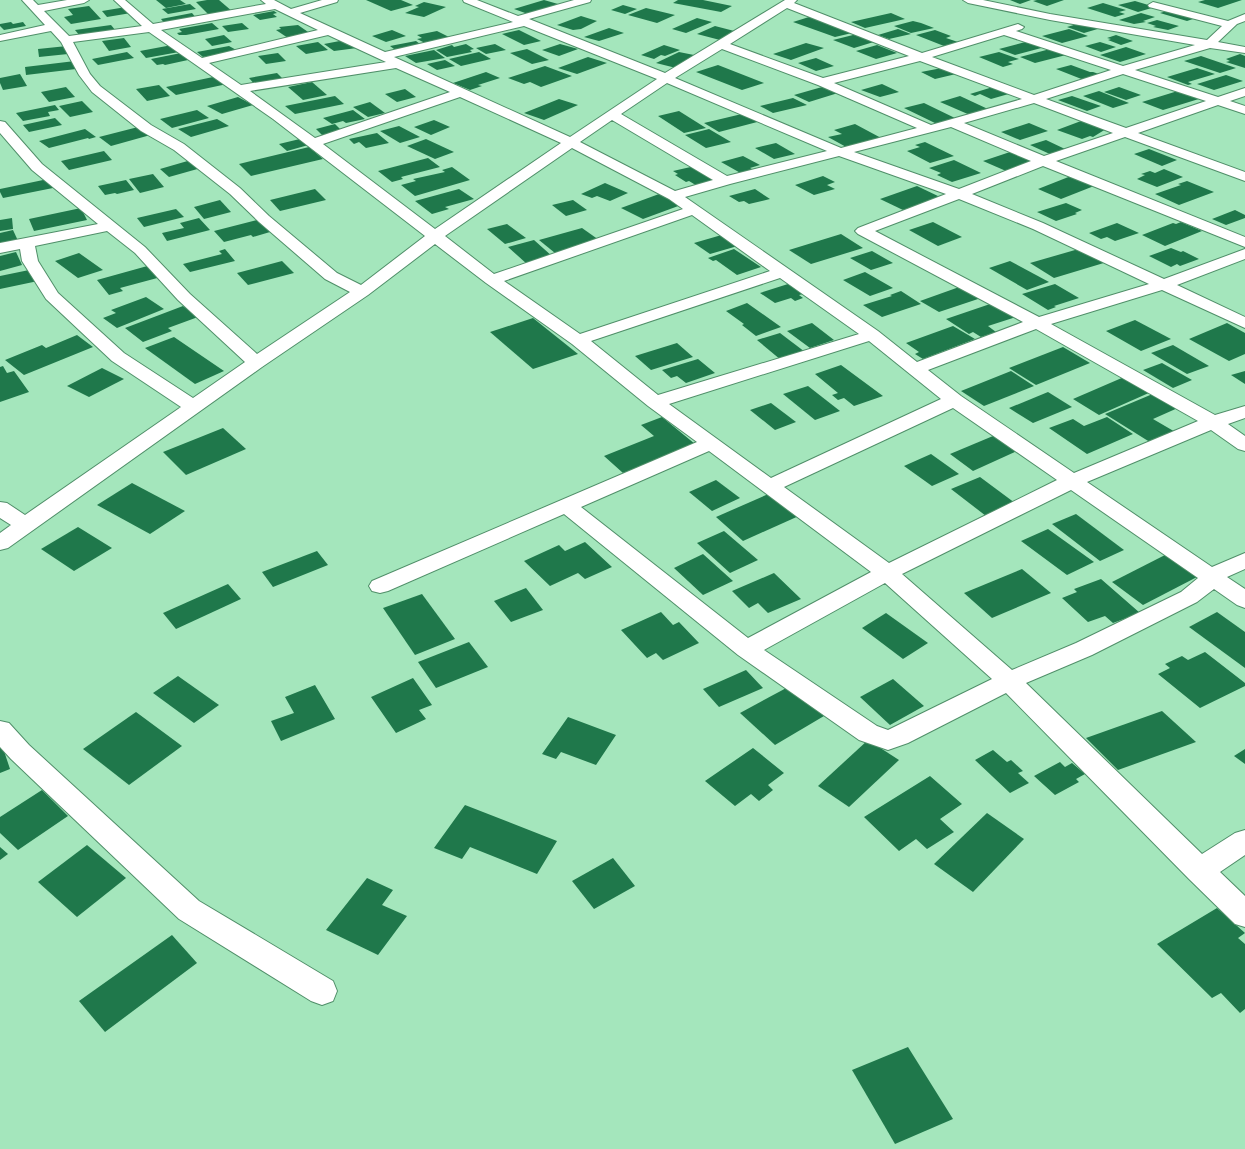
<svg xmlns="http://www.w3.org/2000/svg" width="1245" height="1149" viewBox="0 0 1245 1149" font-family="Quicksand,sans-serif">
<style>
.building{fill:#1f784b}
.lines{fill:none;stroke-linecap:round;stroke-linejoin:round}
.street-casing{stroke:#508f69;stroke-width:2}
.street{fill:#fff;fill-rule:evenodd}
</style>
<rect width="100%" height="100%" fill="#a4e6bc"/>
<g class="building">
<polygon points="156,0 180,0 186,4 166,8"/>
<polygon points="207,0 219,0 233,12 210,16 196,2"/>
<polygon points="366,0 401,0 413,5 391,11"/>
<polygon points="544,0 558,4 528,14 514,9"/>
<polygon points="678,0 703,0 732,6 721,12 673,3"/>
<polygon points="1010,0 1031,0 1020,4"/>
<polygon points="1037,0 1064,0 1047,6 1033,1"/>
<polygon points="1205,0 1242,0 1218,8 1198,2"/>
<polygon points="1135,1 1155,7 1138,12 1118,5"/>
<polygon points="424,2 446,7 424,17 405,13 419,7 415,6"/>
<polygon points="1103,3 1126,10 1119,12 1125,14 1115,17 1087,8"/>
<polygon points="190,4 196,9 168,14 162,9"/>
<polygon points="623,5 637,9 625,14 611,10"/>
<polygon points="89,6 101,19 71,24 64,17 73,15 68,9"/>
<polygon points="126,7 131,13 107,17 102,11"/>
<polygon points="646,8 675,15 657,23 628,15"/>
<polygon points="1170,10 1196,18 1187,21 1160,13"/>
<polygon points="274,11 277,13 273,14 277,17 260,20 253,15"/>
<polygon points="192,13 197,19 165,24 161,19"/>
<polygon points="891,13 905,19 865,28 851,22"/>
<polygon points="1141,13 1155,17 1143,21 1146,22 1134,24 1119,20"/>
<polygon points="581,16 597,21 581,29 573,30 557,25"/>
<polygon points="809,17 852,33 835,37 793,22"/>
<polygon points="697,18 712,22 686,33 672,29"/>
<polygon points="1157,20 1179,26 1168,30 1153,27 1156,26 1147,23"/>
<polygon points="913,21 921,23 934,28 911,33 894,26"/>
<polygon points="11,22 13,24 23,22 26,26 4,30 0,26 0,24"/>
<polygon points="1084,22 1101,28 1084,33 1067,27"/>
<polygon points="212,23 219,29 186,35 179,35 177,33 182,32 179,29"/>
<polygon points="242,23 249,29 228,32 222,26"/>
<polygon points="111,25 116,31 80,36 75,30"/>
<polygon points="298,25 311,34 288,38 276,30 281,29 279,27"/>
<polygon points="715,26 738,32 720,40 697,34"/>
<polygon points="609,28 624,33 599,41 584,37"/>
<polygon points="898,29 911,34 889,39 878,35"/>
<polygon points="1069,29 1088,36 1062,43 1042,36"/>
<polygon points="392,30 406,36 386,42 372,36"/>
<polygon points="519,30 541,41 524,45 502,34"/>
<polygon points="935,30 951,36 946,38 958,42 944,46 916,35"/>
<polygon points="437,31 455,40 425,43 417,39 422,38 417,35"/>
<polygon points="857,34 877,41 854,48 833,40"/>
<polygon points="224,35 232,42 212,46 205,39"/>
<polygon points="1116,35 1133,41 1121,45 1108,40 1111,39 1107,38"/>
<polygon points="124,38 131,47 109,51 102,41"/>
<polygon points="345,40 357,48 334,51 324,44"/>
<polygon points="416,41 424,47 398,52 390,46"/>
<polygon points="1029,41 1045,47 1015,55 999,49"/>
<polygon points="318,42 328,50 306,54 296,46"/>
<polygon points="1100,42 1116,47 1101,52 1085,46"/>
<polygon points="806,43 824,48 791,60 773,54"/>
<polygon points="466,44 474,49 470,50 472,52 447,57 436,50 452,45 454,47"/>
<polygon points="495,44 506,50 486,54 476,48"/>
<polygon points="560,44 571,47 578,49 559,56 542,50"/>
<polygon points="172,45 179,52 146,58 140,51"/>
<polygon points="664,45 680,50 665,56 661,55 654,59 641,55"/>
<polygon points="877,45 897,53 876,59 856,51"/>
<polygon points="67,46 68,54 39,57 38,49"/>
<polygon points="229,46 238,51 203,57 197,52"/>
<polygon points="1126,47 1146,54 1120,62 1100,55"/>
<polygon points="527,49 549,60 532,64 510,53"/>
<polygon points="1050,49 1066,55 1035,63 1020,57"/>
<polygon points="434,50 445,58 416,63 405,56"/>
<polygon points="127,52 134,58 98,65 92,59"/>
<polygon points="479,52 491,59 461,66 449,59"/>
<polygon points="679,52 699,56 676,68 656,63"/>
<polygon points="999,52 1019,59 1008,62 1013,64 1003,67 979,57"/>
<polygon points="181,53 188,60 165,65 163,64 157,65 151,59"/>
<polygon points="278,53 286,61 266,64 258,56"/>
<polygon points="1240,54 1245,56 1245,68 1226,62 1230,61 1226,59"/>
<polygon points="1201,56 1236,68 1220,73 1184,61"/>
<polygon points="588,57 607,63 577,74 558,68"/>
<polygon points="816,58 834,66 816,71 798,63"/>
<polygon points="445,60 455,66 437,70 427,64"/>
<polygon points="75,61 76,69 26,75 25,67"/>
<polygon points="718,65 764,83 742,90 696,72"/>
<polygon points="1071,65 1090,72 1093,72 1102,75 1084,80 1056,69"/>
<polygon points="545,66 572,76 541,87 530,82 524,84 508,78"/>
<polygon points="942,68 956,74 935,79 921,72"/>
<polygon points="1197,68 1215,74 1188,82 1192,84 1188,85 1167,77"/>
<polygon points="486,72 500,78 478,85 482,86 470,90 453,83"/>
<polygon points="277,73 285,81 256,86 249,78"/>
<polygon points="20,74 27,86 3,90 0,83 0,78"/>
<polygon points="1226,75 1243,81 1214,90 1197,84"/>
<polygon points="213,77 221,83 225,82 227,84 176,95 166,87"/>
<polygon points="312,82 327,95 303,100 288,87"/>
<polygon points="882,84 899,92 880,97 861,90"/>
<polygon points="159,85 170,96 147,101 136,89"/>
<polygon points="996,86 1012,93 991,99 980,94 975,96 970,94"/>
<polygon points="66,87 75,97 49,102 41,92"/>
<polygon points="822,87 838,93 809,102 794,95"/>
<polygon points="1119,87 1141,95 1126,100 1104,92"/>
<polygon points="405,89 416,97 397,102 385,94"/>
<polygon points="1181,90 1202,98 1163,110 1142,102"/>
<polygon points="1099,91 1129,103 1113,108 1083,96"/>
<polygon points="335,96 344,104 295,114 285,106"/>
<polygon points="960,96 990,110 970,115 940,102"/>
<polygon points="1072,96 1101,106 1087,111 1058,100"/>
<polygon points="238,97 253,105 222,114 207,106"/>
<polygon points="793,98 807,105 773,113 760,106"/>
<polygon points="559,99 578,105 544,120 524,113"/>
<polygon points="82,101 93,112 70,117 59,106"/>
<polygon points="370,102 385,113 368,117 353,107"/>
<polygon points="924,103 957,119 937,124 904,108"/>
<polygon points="55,105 59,110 48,112 50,116 23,121 16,113"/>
<polygon points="197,110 209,118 172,128 160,119"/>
<polygon points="353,110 365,119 346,123 343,121 332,124 323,118"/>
<polygon points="679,111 706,128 684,133 658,116"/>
<polygon points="746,113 761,121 719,132 704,123"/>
<polygon points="55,118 62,125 29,132 23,125"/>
<polygon points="217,119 229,126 191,137 178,129"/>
<polygon points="434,120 450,127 431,135 414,127"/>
<polygon points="1081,121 1106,129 1093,137 1090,136 1082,139 1057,130"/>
<polygon points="1029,123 1048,131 1020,140 1001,132"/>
<polygon points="335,124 346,135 326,139 316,129"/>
<polygon points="855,124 883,139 848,148 828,137 842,134 834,130"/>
<polygon points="142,126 154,134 111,146 99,137"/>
<polygon points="399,126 420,137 400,143 380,131"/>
<polygon points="85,129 96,137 89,139 88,138 49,148 39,141"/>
<polygon points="709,129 731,142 706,148 685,135"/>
<polygon points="377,133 389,143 366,148 359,142 354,144 349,139"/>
<polygon points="304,138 312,144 287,151 279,144"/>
<polygon points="426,139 454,152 435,159 407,146"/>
<polygon points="1046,140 1065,149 1059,151 1062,152 1052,155 1030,145"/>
<polygon points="925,142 954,156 930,163 907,151 920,147 915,145"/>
<polygon points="776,143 795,154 774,159 755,148"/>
<polygon points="309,147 323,159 251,176 239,164"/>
<polygon points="1149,149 1177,160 1162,166 1134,154"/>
<polygon points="104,151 112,160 69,170 61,161"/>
<polygon points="1013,151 1036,160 1006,171 983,161"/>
<polygon points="743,156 760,165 750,168 756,171 744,175 721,162"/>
<polygon points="428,158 440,167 401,177 403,179 392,182 378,171"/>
<polygon points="191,160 201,168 169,177 160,169"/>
<polygon points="954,160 981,173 952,182 937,175 941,173 929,168"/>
<polygon points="695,166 720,181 699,187 689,181 686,182 675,175 678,174 673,171"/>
<polygon points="452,167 470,180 415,196 401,185 416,181 413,179 445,172 442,170"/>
<polygon points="1164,169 1183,177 1157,187 1137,179 1145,175 1141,174 1150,171 1155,173"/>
<polygon points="153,174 164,187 140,193 129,179"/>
<polygon points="823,176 835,182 827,185 835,189 814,195 795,185"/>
<polygon points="1071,176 1094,186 1061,199 1038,189"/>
<polygon points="48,179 53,188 3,198 0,192 0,189"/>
<polygon points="126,180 134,190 117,194 115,193 105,195 98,186"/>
<polygon points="1187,181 1214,192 1179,205 1155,194 1181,185 1178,184"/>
<polygon points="605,183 628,193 610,201 597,196 592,198 581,194"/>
<polygon points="917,186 940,197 903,210 880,199"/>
<polygon points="315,189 326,200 280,211 270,200"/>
<polygon points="459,189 474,199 445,207 449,209 432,214 415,201"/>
<polygon points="755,189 770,199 749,204 744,201 739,202 729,196"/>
<polygon points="659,194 681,205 643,219 621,208"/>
<polygon points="220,200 231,212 204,219 194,207"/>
<polygon points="573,200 587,210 566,216 552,205"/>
<polygon points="1066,203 1082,210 1075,213 1077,214 1056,221 1037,212"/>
<polygon points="81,208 87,220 34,231 29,219"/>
<polygon points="176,209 184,217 144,227 137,218"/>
<polygon points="1235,210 1245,215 1245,218 1226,225 1212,219"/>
<polygon points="12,218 13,229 0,231 0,220"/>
<polygon points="199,218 210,230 167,241 162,233 184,228 180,223"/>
<polygon points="257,220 270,232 253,237 251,235 224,242 214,231"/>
<polygon points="933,222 962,237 938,246 909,230"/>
<polygon points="1181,222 1202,231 1165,246 1142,235 1173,223 1176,224"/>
<polygon points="1117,223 1139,233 1115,241 1107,237 1101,239 1089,233"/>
<polygon points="507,224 526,238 505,244 487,229"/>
<polygon points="582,228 599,240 555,253 539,240"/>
<polygon points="13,230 19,243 0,247 0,233"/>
<polygon points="725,234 741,245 710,254 694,243"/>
<polygon points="841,234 863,248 811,264 789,250"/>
<polygon points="534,240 553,257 527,264 508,247"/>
<polygon points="1082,248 1107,262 1054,278 1030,263"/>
<polygon points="1171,248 1181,252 1183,251 1199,259 1180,266 1177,264 1171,267 1149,256"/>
<polygon points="225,249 235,261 190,272 183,264 222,254 219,251"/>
<polygon points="734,249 761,267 737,275 716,260 713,261 708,258"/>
<polygon points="872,251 893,263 871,270 850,258"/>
<polygon points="16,252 22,265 0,271 0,256"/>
<polygon points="79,253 103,270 78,278 55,261"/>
<polygon points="282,261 294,273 248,285 237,273"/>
<polygon points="1010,261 1049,282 1027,290 989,268"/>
<polygon points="151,265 161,277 120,288 123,291 109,295 97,280"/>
<polygon points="34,269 38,281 0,289 0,276"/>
<polygon points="865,272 893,288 870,296 843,280"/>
<polygon points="788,284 803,294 799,295 803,298 795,301 791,298 775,303 760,293"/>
<polygon points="1055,284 1079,298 1054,306 1056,307 1048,310 1022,294"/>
<polygon points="962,286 981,298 939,312 920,301"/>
<polygon points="901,291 921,304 882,317 863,305 892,296 890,295"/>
<polygon points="146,297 164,309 117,328 103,318 116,313 111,310"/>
<polygon points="747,303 781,327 756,336 742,325 744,324 726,311"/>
<polygon points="993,303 1016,317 988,326 996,332 981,337 973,332 969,334 946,319"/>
<polygon points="183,306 198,317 168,328 172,331 143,342 125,328"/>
<polygon points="533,318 578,354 533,369 490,332"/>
<polygon points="1135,320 1171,339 1141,351 1106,331"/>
<polygon points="812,323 834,340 810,348 787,331"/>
<polygon points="1227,323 1245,333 1245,354 1229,361 1189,339"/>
<polygon points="953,326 975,339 923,359 915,354 919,352 906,343"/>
<polygon points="780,333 805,352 781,360 757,340"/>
<polygon points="77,335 93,347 24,375 5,360 42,345 46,348"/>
<polygon points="174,337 224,371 195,384 145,348"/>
<polygon points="677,343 693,357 651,370 635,356"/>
<polygon points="1173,345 1209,366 1187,374 1151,353"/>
<polygon points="1063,347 1090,363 1036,385 1009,368"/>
<polygon points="698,359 715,373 686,383 677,376 671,378 662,370"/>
<polygon points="1162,363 1192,380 1173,388 1143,370"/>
<polygon points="841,365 883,396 854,406 844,398 838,400 832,395 838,393 815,374"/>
<polygon points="3,366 7,373 14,371 29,392 0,402 0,367"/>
<polygon points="102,368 124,379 89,397 67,386"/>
<polygon points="1011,371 1034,386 984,406 961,391"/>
<polygon points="1245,371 1245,384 1231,375"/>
<polygon points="1124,377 1151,392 1099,415 1073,399"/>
<polygon points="808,386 840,411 815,420 783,394"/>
<polygon points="1048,392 1072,407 1033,423 1009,408"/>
<polygon points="1155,393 1180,407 1153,419 1177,433 1153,444 1105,414"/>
<polygon points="771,403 796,422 775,430 750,410"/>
<polygon points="662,417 695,444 623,473 604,456 654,436 641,425"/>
<polygon points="1107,417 1133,434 1087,454 1049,428 1073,419 1084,426"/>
<polygon points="223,428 246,449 186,475 163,452"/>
<polygon points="993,436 1017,451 973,471 950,454"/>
<polygon points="931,454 959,474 932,486 904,466"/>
<polygon points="980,477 1015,503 986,516 951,489"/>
<polygon points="716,480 740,498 712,511 689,492"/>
<polygon points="132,483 185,511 150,534 97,505"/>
<polygon points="773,492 801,515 743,541 716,517"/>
<polygon points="1076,514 1124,550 1100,561 1052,524"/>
<polygon points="78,527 112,548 74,571 41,549"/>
<polygon points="1048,529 1094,562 1067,575 1021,541"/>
<polygon points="724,531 758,560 730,573 697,543"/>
<polygon points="585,542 612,567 585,579 578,573 550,586 524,561 559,545 565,551"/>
<polygon points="317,551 328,565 273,587 262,572"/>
<polygon points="703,554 733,581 703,595 674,568"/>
<polygon points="1165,555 1197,577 1143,605 1112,582"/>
<polygon points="1022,569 1051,593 992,618 964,593"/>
<polygon points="774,573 801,599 768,613 758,603 749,608 732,591"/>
<polygon points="1101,579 1140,613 1113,623 1105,616 1088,622 1062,598 1077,592 1074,589"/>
<polygon points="228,584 241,599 176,629 163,613"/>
<polygon points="526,588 543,610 511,622 494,601"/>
<polygon points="422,594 455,639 415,655 383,608"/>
<polygon points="661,612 673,625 679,622 699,643 663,660 656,653 647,658 621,630"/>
<polygon points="1217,612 1245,632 1245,668 1189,627"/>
<polygon points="886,613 928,643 903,659 862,628"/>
<polygon points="469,642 488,667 436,688 418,662"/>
<polygon points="1205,652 1245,683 1245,686 1200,708 1158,674 1170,668 1165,664 1182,656 1188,660"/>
<polygon points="746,670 763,688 719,707 703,689"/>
<polygon points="178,676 219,705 194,723 153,693"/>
<polygon points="413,678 432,705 419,710 426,719 396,733 371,697"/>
<polygon points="893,679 924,706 890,725 860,697"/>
<polygon points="315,685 335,719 281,741 271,721 294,713 285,697"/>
<polygon points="790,686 824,716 775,745 740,713"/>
<polygon points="1162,711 1196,742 1118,770 1086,738"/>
<polygon points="136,712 182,746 129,785 83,749"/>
<polygon points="568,717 616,735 596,765 561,752 556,759 542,754"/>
<polygon points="868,740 899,760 849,807 818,786"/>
<polygon points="0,745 2,745 10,769 0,773"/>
<polygon points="753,748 784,773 768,785 773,790 759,801 751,794 735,806 705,781"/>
<polygon points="1245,749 1245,764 1234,756"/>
<polygon points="993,750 1007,762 1011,760 1023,771 1018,773 1029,783 1010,793 975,760"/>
<polygon points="1060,762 1065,767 1072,763 1085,774 1076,779 1079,782 1055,795 1034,776"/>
<polygon points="930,776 962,804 940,819 954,832 927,849 916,839 899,851 864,817"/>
<polygon points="42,790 68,816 18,850 0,833 0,817"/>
<polygon points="465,805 557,841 537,874 470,847 462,859 434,848"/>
<polygon points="987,813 1024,839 973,892 934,864"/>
<polygon points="87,845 126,878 77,917 38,882"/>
<polygon points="0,847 8,854 0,860"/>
<polygon points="613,858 635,886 594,909 572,881"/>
<polygon points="367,878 393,890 382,905 407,916 378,955 326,930"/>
<polygon points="1217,908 1245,933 1238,938 1245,944 1245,1009 1240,1013 1221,993 1212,998 1157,944"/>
<polygon points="172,935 197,963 105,1032 79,1001"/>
<polygon points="908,1047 953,1119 895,1144 852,1070"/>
</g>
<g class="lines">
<g class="street-casing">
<g id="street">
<path d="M22,0H33L38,5L67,0H89L84,3L44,11L69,36L142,26L114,0H125L153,24L266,4L261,0H274L291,9L322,0H338L337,2L300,13L385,52L513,22L464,2L463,0H477L518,16L574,0H591L590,2L529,19L665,73L785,0H797L794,3L922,53L1018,24L1024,27L1022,29L1016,31L1123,66L1195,45L1050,20L968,3L963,0H983L1050,14L1207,40L1222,26L1149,7L1148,5L1153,2L1228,21L1245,14V21L1237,24L1218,42L1245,47V53L1210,48L1135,70L1218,97L1245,88V96L1230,101L1245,106V114L1218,105L1138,133L1245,172V181L1125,137L1056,161L1245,237V247L1043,166L972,194L1043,223L1164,279L1245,249V259L1177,285L1245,317V328L1162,290L1051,324L1215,415L1245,406V418L1228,424L1245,436V451L1238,449L1211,430L1087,482L1212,567L1245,553V569L1227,577L1245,589V608L1237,605L1214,589L1197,602L1092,655L1026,683L1202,854L1235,833L1245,830V855L1220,872L1245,896V927L1235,924L1189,879L1006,693L908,743L888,750L859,740L738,655L564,514L388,591L380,593L372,591L369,586L372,581L697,442L648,406L572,344L486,283L435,244L368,295L262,367L8,548L0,550V533L11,525L0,518V502L7,503L25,515L181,407L112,361L46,299L22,261L20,249L0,253V243L98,224L32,170L0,133V121L5,122L42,164L145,247L190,294L257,354L350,292L325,279L259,222L230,194L174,150L141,131L92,92L79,75L61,42L51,31L0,41V35L45,25ZM787,8L909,56L823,78L730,44ZM275,9L318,30L202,58L161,30ZM524,26L657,79L570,137L394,57ZM149,32L273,119L425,236L361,285L337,273L269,216L240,188L184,144L151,125L100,86L90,74L73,42ZM328,35L386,62L241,85L209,63ZM1004,35L1111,70L1034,95L932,57ZM722,49L818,85L917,128L841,148L675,78ZM920,61L1022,99L931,125L834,83ZM396,68L450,92L315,138L250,91ZM1123,74L1206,101L1126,128L1046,99ZM667,83L827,151L727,176L621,114ZM460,97L561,143L435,229L323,144ZM1034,103L1113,133L1044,156L964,123ZM612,120L713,180L675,191L580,142ZM951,127L1031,161L959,189L854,152ZM572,148L669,199L683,209L494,274L445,236ZM839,156L946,194L858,228L855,231L858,234L1023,322L917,362L878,331L685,197L730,184ZM959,199L1033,229L1149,284L1039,317L875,231ZM692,215L770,271L580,334L504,281ZM107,231L135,253L178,300L245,362L193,398L124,353L58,293L38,261L35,246ZM780,278L859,334L658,395L591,341ZM1036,329L1198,421L1074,473L961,396L928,370ZM869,341L941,399L771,478L669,404ZM953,408L1057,480L889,563L784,487ZM709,451L871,572L748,638L581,507ZM1071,490L1198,578L1181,592L1076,643L1012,670L902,574ZM885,583L992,679L888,730L877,726L764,650Z"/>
<polygon points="0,721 9,723 29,745 199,901 333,981 337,991 333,1001 322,1005 311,1001 179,919 11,759 0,747"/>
</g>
</g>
<use href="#street" class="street"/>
</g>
</svg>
